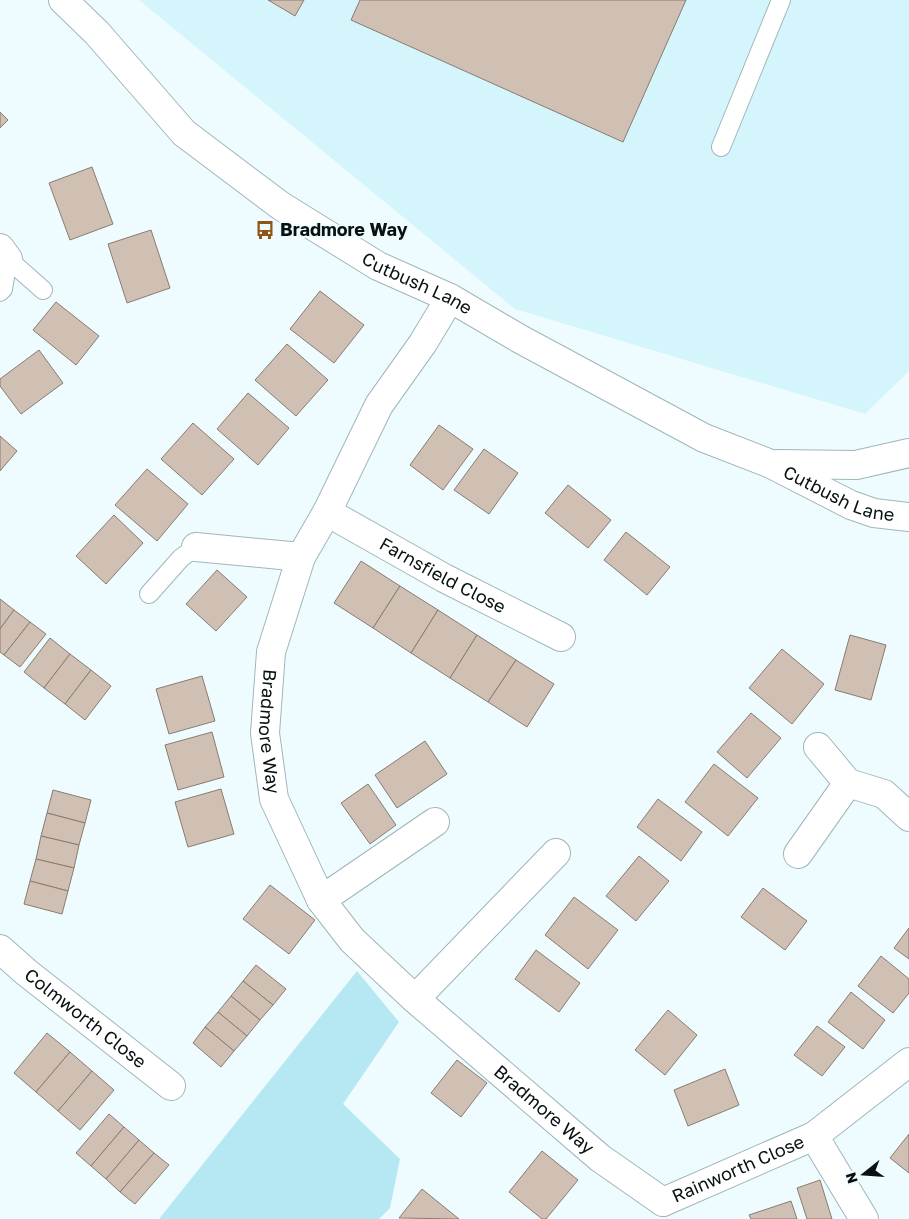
<svg xmlns="http://www.w3.org/2000/svg" width="909" height="1219" viewBox="0 0 909 1219" font-family="'Golos Text',sans-serif">
<style>
.built{fill:#d3f5fb}
.green{fill:#b5e8f2}
.building{fill:#d0c0b3;stroke:#8a7b6f}
.lines{fill:none;stroke-linecap:round;stroke-linejoin:round}
.service-casing{stroke:#a0b6ba;stroke-width:20}
.minor-casing{stroke:#a0b6ba;stroke-width:30}
.service{stroke:#fff;stroke-width:18}
.minor{stroke:#fff;stroke-width:28}
.labels{text-anchor:middle;stroke-width:4;stroke-linejoin:round;paint-order:stroke}
.poi-label{font-size:18px;font-weight:bold;fill:#081012;stroke:#eefcff;text-anchor:start}
.street-label{font-size:18px;fill:#081012;stroke:#eefcff}
</style>
<rect width="100%" height="100%" fill="#eefcff"/>
<polygon class="built" points="139,0 909,0 909,371 865,414 515,309"/>
<polygon class="green" points="357,971 399,1022 343,1104 400,1159 390,1208 379,1219 159,1219"/>
<g class="building">
<polygon points="268,0 304,0 295,16"/>
<polygon points="360,0 686,0 623,142 351,20"/>
<polygon points="0,112 8,120 0,128"/>
<polygon points="92,167 113,224 70,240 49,183"/>
<polygon points="151,230 170,288 127,303 108,244"/>
<polygon points="320,291 364,325 334,363 290,329"/>
<polygon points="56,302 99,336 76,365 33,330"/>
<polygon points="287,344 328,380 296,416 255,380"/>
<polygon points="39,350 63,383 21,414 0,386 0,379"/>
<polygon points="248,393 289,428 258,465 217,429"/>
<polygon points="193,423 234,459 202,495 161,459"/>
<polygon points="439,425 473,449 443,490 410,465"/>
<polygon points="0,436 17,451 0,471"/>
<polygon points="484,449 518,473 489,514 454,490"/>
<polygon points="147,469 188,504 157,541 115,505"/>
<polygon points="568,485 611,520 588,548 545,513"/>
<polygon points="114,515 143,543 106,584 76,556"/>
<polygon points="626,532 670,567 647,595 604,560"/>
<polygon points="361,561 400,586 373,628 334,603"/>
<polygon points="217,570 247,597 216,631 186,604"/>
<polygon points="400,586 438,610 411,653 373,628"/>
<polygon points="0,599 14,610 0,629"/>
<polygon points="14,610 30,622 4,655 0,652 0,629"/>
<polygon points="438,610 477,635 450,678 411,653"/>
<polygon points="30,622 46,634 20,667 4,655"/>
<polygon points="477,635 516,660 488,702 450,678"/>
<polygon points="850,635 886,645 871,700 835,690"/>
<polygon points="50,638 70,654 44,688 24,672"/>
<polygon points="782,649 824,684 792,724 749,688"/>
<polygon points="70,654 91,670 65,704 44,688"/>
<polygon points="516,660 554,684 527,727 488,702"/>
<polygon points="91,670 111,686 85,720 65,704"/>
<polygon points="202,676 215,721 169,734 156,689"/>
<polygon points="751,713 781,738 747,778 717,752"/>
<polygon points="212,732 224,777 178,790 165,745"/>
<polygon points="425,741 447,774 397,808 375,775"/>
<polygon points="714,764 758,798 728,836 685,802"/>
<polygon points="368,784 396,825 370,844 341,803"/>
<polygon points="221,789 234,834 188,847 175,802"/>
<polygon points="53,790 91,800 85,823 47,813"/>
<polygon points="658,799 702,832 681,861 637,827"/>
<polygon points="47,813 85,823 79,845 41,836"/>
<polygon points="41,836 79,845 74,868 36,859"/>
<polygon points="639,856 669,881 636,921 606,896"/>
<polygon points="36,859 74,868 68,891 30,881"/>
<polygon points="30,881 68,891 62,914 24,904"/>
<polygon points="270,885 315,920 289,954 243,919"/>
<polygon points="763,888 807,921 785,950 741,917"/>
<polygon points="574,897 618,930 588,969 545,935"/>
<polygon points="909,928 909,959 894,948"/>
<polygon points="536,950 580,983 559,1012 515,979"/>
<polygon points="881,956 909,979 909,993 893,1013 858,986"/>
<polygon points="256,965 286,989 273,1005 243,981"/>
<polygon points="243,981 273,1005 260,1020 231,996"/>
<polygon points="851,992 885,1020 863,1049 828,1022"/>
<polygon points="231,996 260,1020 247,1036 218,1012"/>
<polygon points="668,1010 697,1035 665,1075 635,1050"/>
<polygon points="218,1012 247,1036 234,1051 205,1027"/>
<polygon points="817,1026 845,1047 822,1076 794,1055"/>
<polygon points="205,1027 234,1051 221,1067 193,1043"/>
<polygon points="47,1033 70,1052 36,1092 14,1073"/>
<polygon points="70,1052 92,1071 58,1111 36,1092"/>
<polygon points="457,1060 487,1083 461,1117 431,1093"/>
<polygon points="725,1069 739,1105 688,1126 674,1090"/>
<polygon points="92,1071 114,1090 80,1130 58,1111"/>
<polygon points="109,1114 124,1127 91,1166 76,1153"/>
<polygon points="124,1127 139,1140 106,1179 91,1166"/>
<polygon points="909,1134 909,1173 890,1158"/>
<polygon points="139,1140 154,1153 120,1192 106,1179"/>
<polygon points="542,1151 578,1180 546,1219 542,1219 509,1192"/>
<polygon points="154,1153 169,1165 135,1204 120,1192"/>
<polygon points="820,1180 832,1219 807,1219 797,1188"/>
<polygon points="422,1189 459,1219 399,1218"/>
<polygon points="791,1201 797,1219 751,1219 749,1215"/>
</g>
<g class="lines">
<g class="service-casing">
<g id="service">
<polyline points="721,147 781,0"/>
<polyline points="8,259 43,290"/>
<polyline points="0,292 3,289 8,259"/>
<polyline points="149,594 181,558 196,547"/>
</g>
</g>
<g class="minor-casing">
<g id="minor">
<path id="s1" d="M63,0L97,33L184,133L281,206L378,266L450,298L520,339L704,438L771,464L851,505L874,513L909,517"/>
<polyline points="0,248 8,259"/>
<path id="s2" d="M450,298L423,343L379,405L327,512L301,557L271,652L265,733L274,799L321,900L352,940L415,999L600,1158L663,1202"/>
<polyline points="778,464 856,465 909,453"/>
<path id="s3" d="M327,512L444,578L561,637"/>
<polyline points="196,547 301,557"/>
<polyline points="818,747 848,783 884,794 909,817"/>
<polyline points="798,854 848,783"/>
<polyline points="321,900 435,822"/>
<path id="s4" d="M0,949L26,972L171,1086"/>
<polyline points="415,999 556,853"/>
<polyline points="814,1136 864,1219"/>
<path id="s5" d="M663,1202L814,1136L909,1062"/>
</g>
</g>
<use href="#service" class="service"/>
<use href="#minor" class="minor"/>
</g>
<defs>
<g id="bus-bare" transform="scale(1.5)"><path d="M-5-6H5V4H4V6H2V4H-2V6H-4V4H-5ZM-3.5-4V0h7V-4ZM-3.5 1.2v1.5H-2V1.2ZM2 1.2v1.5H3.5V1.2Z" fill="#8f5512" stroke="#eefcff" stroke-width="2.5" paint-order="stroke"/></g>
</defs>
<g fill-rule="evenodd">
<use href="#bus-bare" x="265" y="230"/>
</g>
<g class="labels">
<g class="poi-label">
<text x="280" y="236">Bradmore Way</text>
</g>
<g class="street-label">
<text dy="6" stroke="none"><textPath href="#s1" startOffset="458">Cutbush Lane</textPath></text>
<text dy="6" stroke="none"><textPath href="#s1" startOffset="931">Cutbush Lane</textPath></text>
<text dy="6" stroke="none"><textPath href="#s3" startOffset="132">Farnsfield Close</textPath></text>
<text dy="6" stroke="none"><textPath href="#s2" startOffset="479">Bradmore Way</textPath></text>
<text dy="6" stroke="none"><textPath href="#s4" startOffset="110">Colmworth Close</textPath></text>
<text dy="6" stroke="none"><textPath href="#s2" startOffset="965">Bradmore Way</textPath></text>
<text dy="6" stroke="none"><textPath href="#s5" startOffset="82">Rainworth Close</textPath></text>
</g>
</g>
<g transform="translate(864 1174) rotate(253)" stroke="#eefcff" stroke-width="4" paint-order="stroke">
<path d="M0-4L9 19L0 12L-9 19Z" fill="#081012"/>
<text y="-8" font-size="14" font-weight="bold" text-anchor="middle" fill="#081012">N</text>
</g>
</svg>
